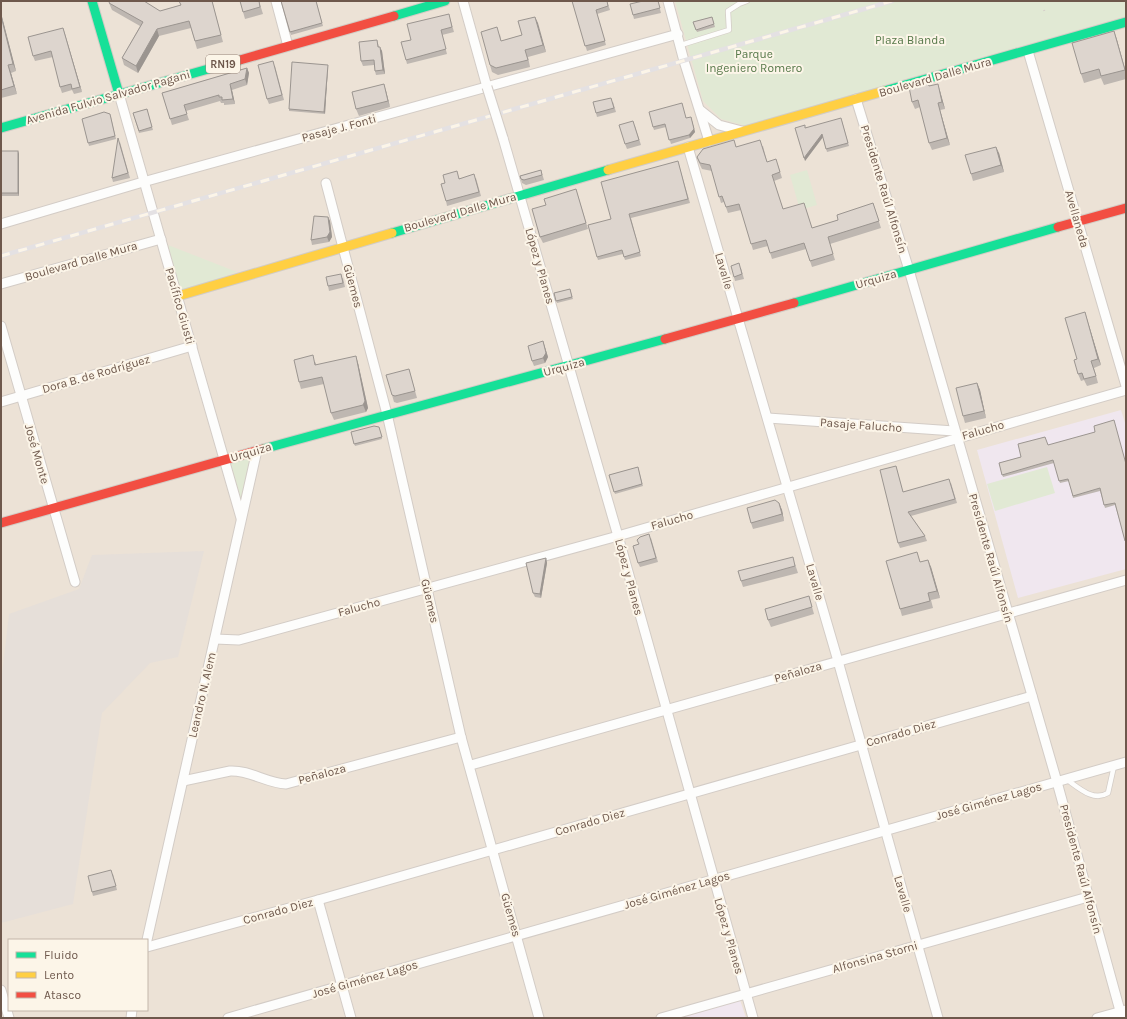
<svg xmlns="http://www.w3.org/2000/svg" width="1127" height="1019" viewBox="0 0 1127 1019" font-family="Karla,sans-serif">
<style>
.residential{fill:#ece2d6;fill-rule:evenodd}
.industrial{fill:#e6dfd9}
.education{fill:#f0e7ef}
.green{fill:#e1e9d4}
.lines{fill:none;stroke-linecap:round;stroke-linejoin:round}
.lane-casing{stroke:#d3ccc6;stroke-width:6}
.street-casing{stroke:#d3ccc6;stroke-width:11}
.fast-casing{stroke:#d2ccc5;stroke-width:11}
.slow-casing{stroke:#d2ccc5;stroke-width:11}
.jam-casing{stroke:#d2ccc5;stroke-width:11}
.path{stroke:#d5cfca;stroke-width:2;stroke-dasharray:1 3;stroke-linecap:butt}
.lane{stroke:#fdfdfc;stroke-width:4.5}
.street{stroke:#fdfdfc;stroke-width:9}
.fast{stroke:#16e098;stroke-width:9}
.slow{stroke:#ffcf43;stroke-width:9}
.jam{stroke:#f24e42;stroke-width:9}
.rail-casing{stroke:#e4e1e3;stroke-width:4.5}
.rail{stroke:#fcf5e8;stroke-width:3;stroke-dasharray:9;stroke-linecap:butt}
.street-bridge-casing{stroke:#d3ccc6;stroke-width:11;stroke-linecap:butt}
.street-bridge{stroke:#fdfdfc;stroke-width:9}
.wall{fill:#beb7b1}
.shaded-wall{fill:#9b9590}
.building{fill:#ddd5ce;stroke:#9b9590}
.labels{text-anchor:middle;stroke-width:4;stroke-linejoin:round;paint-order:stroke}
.shield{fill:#fcf5e8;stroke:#99877b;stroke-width:1}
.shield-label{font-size:11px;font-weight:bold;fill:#6e584c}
.park-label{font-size:12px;fill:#567849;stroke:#fcf5e8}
.street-label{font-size:12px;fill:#6e584c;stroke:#fcf5e8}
</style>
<rect width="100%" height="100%" fill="#f4efe8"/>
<path class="residential" d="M1,1H1126V1018H1ZM9,940H147V1010H9Z"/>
<polygon class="industrial" points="204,551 178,657 150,663 102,713 73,904 1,923 1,683 9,614 79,589 92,555"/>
<g class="education">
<polygon points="1121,410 1126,426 1126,569 1018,598 977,450"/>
<polygon points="740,1000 746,1018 681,1018"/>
</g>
<g class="green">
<polygon points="675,1 1126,1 1126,16 746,126 721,119 703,101"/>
<polygon points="807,170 817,205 800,210 790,175"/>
<polygon points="168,245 237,272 180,292"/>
<polygon points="257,450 242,519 225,460"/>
<polygon points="1047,467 1055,493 995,511 987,484"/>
</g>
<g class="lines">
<g class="lane-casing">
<g id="lane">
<polyline points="681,45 729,30 728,11 739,4 747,1"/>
<path d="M1066,779C1079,788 1093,802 1108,793L1114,766"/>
</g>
</g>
<g class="street-casing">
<g id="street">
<polyline points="276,1 288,46"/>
<polyline points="463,1 487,87"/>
<polyline points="668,1 684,61 709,141"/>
<polyline points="1028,51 1126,386"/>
<polyline points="119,94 241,518"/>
<polyline points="856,99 909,270 1057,782 1122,1018"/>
<polyline points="700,110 719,125 742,131"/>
<polyline points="503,138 618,536 753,1018"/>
<polyline points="688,147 838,661 938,1018"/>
<polyline points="326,183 387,414 461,737 539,1018"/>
<polyline points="1,224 143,182 678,34"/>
<polyline points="1,284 161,239"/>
<polyline points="1,326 75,582"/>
<polyline points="1,402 192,346"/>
<polyline points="768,418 954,431"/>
<polyline points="215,639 239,640 618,536 1126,390"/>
<polyline points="471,765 1126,580"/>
<path d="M183,781L230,771C250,770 266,783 286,784L461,737"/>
<polyline points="318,900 351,1018"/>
<polyline points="147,940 257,450"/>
<polyline points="147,947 318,900 1032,696"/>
<polyline points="1,990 9,1018"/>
<polyline points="131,1018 132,1010"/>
<polyline points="228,1018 1126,762"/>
<polyline points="661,1018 1088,897"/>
<polyline points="1097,1018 1126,1010"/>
</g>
</g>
<g class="fast-casing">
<g id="fast">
<polyline points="92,1 119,94"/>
<polyline points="394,16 445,1"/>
<polyline points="884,91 1126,22"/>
<polyline points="1,128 240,60"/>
<polyline points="392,233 608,170"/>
<polyline points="794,303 1058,227"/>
<polyline points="263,449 665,339"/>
</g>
</g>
<g class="slow-casing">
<g id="slow">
<polyline points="608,170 884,91"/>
<polyline points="178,296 392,233"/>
</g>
</g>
<g class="jam-casing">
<g id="jam">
<polyline points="240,60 394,16"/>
<polyline points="1058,227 1126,208"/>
<polyline points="665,339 794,303"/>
<polyline points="1,523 263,449"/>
</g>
</g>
<polyline class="path" points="1044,10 1045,13"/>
<use href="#lane" class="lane"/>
<use href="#street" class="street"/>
<use href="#fast" class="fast"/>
<use href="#slow" class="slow"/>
<use href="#jam" class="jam"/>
<g class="rail-casing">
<polyline id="rail" points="1,256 892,1"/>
</g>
<use href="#rail" class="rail"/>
<g class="street-bridge-casing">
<polyline id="street-bridge" points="487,87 503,138"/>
</g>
<use href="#street-bridge" class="street-bridge"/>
</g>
<g class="wall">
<polygon points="179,1 212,1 223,42 197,49 191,28 159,36 138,73 124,65 122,58 140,26 112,10 109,3 160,11 181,5"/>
<polygon points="240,1 259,1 263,14 245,19"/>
<polygon points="281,1 316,1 323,26 291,35"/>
<polygon points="572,1 607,1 610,10 597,14 606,45 587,51"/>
<polygon points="643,1 658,1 661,13 634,19 633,15"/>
<polygon points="1,13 16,71 11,73 17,94 1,98"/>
<polygon points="535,17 546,52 528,57 530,67 498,75 492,72 490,65 500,34 501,41 522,35"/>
<polygon points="712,17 715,27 697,32 693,22"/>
<polygon points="450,18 454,32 442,35 447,54 407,64 406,60 411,40"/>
<polygon points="63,28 82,92 74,94 72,90 62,93 60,87 53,57 35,61 33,56"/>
<polygon points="1114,31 1117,40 1126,72 1126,79 1104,85 1101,78 1084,83 1081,74"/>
<polygon points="377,40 379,47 382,51 385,74 376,75 375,71 374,65 363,66 361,61"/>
<polygon points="328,65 328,67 325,114 289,111 289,109"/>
<polygon points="275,66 284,100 269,104 267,99"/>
<polygon points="247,68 249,73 247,85 232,90 235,104 224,105 224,103 221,103 220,101 186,111 189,120 172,125 162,93"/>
<polygon points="929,86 940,91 945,109 940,110 950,145 932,150 929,143 920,107 915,109 912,102"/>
<polygon points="386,91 390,107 359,116 356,109"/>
<polygon points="613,102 616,112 597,117 596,113"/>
<polygon points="147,109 153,130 139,133 133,113"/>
<polygon points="111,117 116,139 89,146 82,119"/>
<polygon points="691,117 695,132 690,138 671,144 666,127 654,130 653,127"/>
<polygon points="842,121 849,146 827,152 823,137 805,161 805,128"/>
<polygon points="635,126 641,145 627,149 625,144"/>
<polygon points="120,142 130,178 113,182 112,178"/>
<polygon points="763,146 767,162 778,165 782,178 774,181 783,209 806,209 812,228 838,220 873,203 881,228 830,244 835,260 812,267 806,249 772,259 768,246 753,250 741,210 728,213 724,202 721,203 712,171 702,169 699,163 697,157 737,147"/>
<polygon points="1,151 18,151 19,154 19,196 1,196"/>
<polygon points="999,153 1004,172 973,181 971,174"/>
<polygon points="679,165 690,203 631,218 641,256 625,260 623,254 598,260 597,257 611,219"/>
<polygon points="541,170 544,180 526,185 522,183 520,176"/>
<polygon points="459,178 476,178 481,196 447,206 446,201"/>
<polygon points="576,189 588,229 543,243 540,237 546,205"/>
<polygon points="328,217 330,221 332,237 329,242 312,245 311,240"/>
<polygon points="741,268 744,279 735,281 734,277"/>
<polygon points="343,278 345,287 329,291 328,286"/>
<polygon points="570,289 573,299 557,303 554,293"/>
<polygon points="1085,312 1101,365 1094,368 1098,383 1087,386 1084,380 1081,381 1078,374 1077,359"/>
<polygon points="543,341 548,357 545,363 534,366 532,361"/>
<polygon points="316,362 316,365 358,363 368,408 366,412 334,420 331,413 324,384 301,389 299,382"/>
<polygon points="409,369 417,398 397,403 394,402 392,395"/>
<polygon points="977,383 980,390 986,418 965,423 963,416"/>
<polygon points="379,427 382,439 355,446 351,432"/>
<polygon points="1048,445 1126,463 1126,543 1115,505 1105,508 1100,491 1073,498 1069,481 1060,483 1054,463 1003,477 999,463 1021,457"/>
<polygon points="896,466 903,492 951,483 957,503 911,516 925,536 927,541 900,548 898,543"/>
<polygon points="638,467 643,486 615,494 609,475"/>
<polygon points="779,503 782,510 784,521 753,529 751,523"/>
<polygon points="651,538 658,562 640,567 638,563 639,544"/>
<polygon points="546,558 547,563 541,598 535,597 533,593"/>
<polygon points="920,562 931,567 940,598 931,600 933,608 902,616 900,609"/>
<polygon points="795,564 798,573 743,587 741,581"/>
<polygon points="809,596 814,614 771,627 768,620"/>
<polygon points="113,874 117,890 93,896 92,892"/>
</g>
<g class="shaded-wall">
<polygon points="1,13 16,71 13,64 1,16"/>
<polygon points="535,17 538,23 546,52 543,45"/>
<polygon points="63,28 65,34 82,92 80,87"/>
<polygon points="157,29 159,36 138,73 136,66"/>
<polygon points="1114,31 1117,40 1126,73 1125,70"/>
<polygon points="380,47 382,51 385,74 383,70"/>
<polygon points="8,65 11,73 17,94 14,86"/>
<polygon points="328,65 328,67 325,114 324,112"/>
<polygon points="247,68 249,73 247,85 245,79"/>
<polygon points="230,84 232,90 235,104 233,99"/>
<polygon points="384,84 386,91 390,107 388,101"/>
<polygon points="938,84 940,91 945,109 942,102"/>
<polygon points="938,103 950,145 947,138"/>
<polygon points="691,117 695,132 690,138 689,135"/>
<polygon points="822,134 823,137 805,161 804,158"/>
<polygon points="996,147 999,153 1004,172 1001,165"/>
<polygon points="18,151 19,154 19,196 18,193"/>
<polygon points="328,217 330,221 332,237 329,242 327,237"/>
<polygon points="1085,312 1087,319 1101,365 1098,359"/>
<polygon points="543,341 548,357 545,363 543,358"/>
<polygon points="356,356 358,363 368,408 366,412 363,405"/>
<polygon points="977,383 980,390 986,418 984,411"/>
<polygon points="779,503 782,510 784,521 782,514"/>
<polygon points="546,558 547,563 541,598 540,594"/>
<polygon points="928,560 931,567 940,598 937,591"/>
</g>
<g class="building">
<polygon points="110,1 144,1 160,11 181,5 179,1 212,1 221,35 195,41 189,21 157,29 136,66 122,58 143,22 109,3"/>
<polygon points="240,1 259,1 260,7 243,12"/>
<polygon points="281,1 316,1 322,23 290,32"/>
<polygon points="572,1 607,1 608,6 596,10 605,41 585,46"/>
<polygon points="643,1 658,1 660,8 633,15 630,4"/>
<polygon points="449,14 452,27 441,30 446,49 406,60 401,42 411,40 407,24"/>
<polygon points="1,16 13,64 8,65 14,86 1,90"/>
<polygon points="535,17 543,45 525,50 528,60 496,68 490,65 481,32 497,27 501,41 522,35 518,21"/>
<polygon points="712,17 714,24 696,30 693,22"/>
<polygon points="63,28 80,87 72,89 71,84 60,87 51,51 33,56 28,37"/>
<polygon points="1114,31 1125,70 1101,76 1099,69 1081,74 1072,43"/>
<polygon points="377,40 378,47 380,47 383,70 375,71 374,60 361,61 359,42"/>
<polygon points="273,61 282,95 267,99 258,65"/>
<polygon points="292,62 328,65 324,112 289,109"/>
<polygon points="247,68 245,79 230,84 233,99 222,100 222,97 219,97 219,95 184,105 187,114 170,119 162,93"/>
<polygon points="928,83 929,86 938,84 942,102 938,103 947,138 929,143 918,100 912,102 909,87"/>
<polygon points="384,84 388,101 356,109 352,92"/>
<polygon points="611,98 614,108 596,113 593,102"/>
<polygon points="682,103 686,118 691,117 694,129 689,135 669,140 665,124 653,127 649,112"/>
<polygon points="147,109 152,127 139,131 133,113"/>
<polygon points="104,112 110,114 115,136 88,143 82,119"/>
<polygon points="841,118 848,143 826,149 822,134 804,158 795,128 805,125 805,128"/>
<polygon points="633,121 639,140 625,144 619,125"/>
<polygon points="118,138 128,173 112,178"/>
<polygon points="734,140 736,147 760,140 767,162 776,159 780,172 772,175 783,209 804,203 812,228 838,220 837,215 873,203 879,221 828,237 833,254 810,261 804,243 770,253 766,240 751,244 739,204 726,207 722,196 719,197 710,165 700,163 697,157 703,149"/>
<polygon points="996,147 1001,165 971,174 965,155"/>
<rect x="1" y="151" width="17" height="42"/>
<polygon points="678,161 688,199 629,214 640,252 624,257 622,250 597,257 588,225 611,219 601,182"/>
<polygon points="541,170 542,175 524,180 521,179 520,176"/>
<polygon points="457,171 459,179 474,174 479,192 446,201 441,184 445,183 443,175"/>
<polygon points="576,189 586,223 540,237 532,209 546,205 544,199"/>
<polygon points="314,216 328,217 330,232 327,237 311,240"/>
<polygon points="739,263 742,274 734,277 731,266"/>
<polygon points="341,274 343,283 328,286 326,277"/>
<polygon points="570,289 572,297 556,301 554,293"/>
<polygon points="1085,312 1098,359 1091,361 1096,376 1084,379 1082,373 1078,374 1074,360 1077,359 1065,318"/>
<polygon points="543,341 546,353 543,358 532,361 528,346"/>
<polygon points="313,355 315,365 356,356 365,401 363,405 331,413 322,377 299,382 294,360"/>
<polygon points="409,369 415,391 395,396 392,395 386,375"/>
<polygon points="977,383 984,411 963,416 956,388"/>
<polygon points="1114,420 1126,464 1126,541 1125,541 1115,503 1104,505 1100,488 1073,496 1068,479 1059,481 1053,460 1002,475 999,463 1021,457 1018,444 1045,437 1048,445 1095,432 1094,426"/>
<polygon points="374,426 379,427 382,437 354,444 351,432"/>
<polygon points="896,466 903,492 949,479 955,499 908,512 925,536 898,543 880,470"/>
<polygon points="638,467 642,484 614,492 609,475"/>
<polygon points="775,500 779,503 782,514 751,523 747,508"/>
<polygon points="649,534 656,558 638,563 633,546 639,544 637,540 640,537"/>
<polygon points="917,552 920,562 928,560 937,591 928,593 930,601 900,609 886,561"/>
<polygon points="793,557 795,566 741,581 738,571"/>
<polygon points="546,558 540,594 533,593 526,563"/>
<polygon points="809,596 812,607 768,620 765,609"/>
<polygon points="111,870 116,886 92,892 88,876"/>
</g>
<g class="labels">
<rect class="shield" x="206" y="55" width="34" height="18" rx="3"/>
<g class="shield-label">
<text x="223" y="68">RN19</text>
</g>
<g class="park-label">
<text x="910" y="44">Plaza Blanda</text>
<text x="754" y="58">Parque<tspan x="754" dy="14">Ingeniero Romero</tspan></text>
</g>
<g class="street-label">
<text transform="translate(935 77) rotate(-16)" y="4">Boulevard Dalle Mura</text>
<text transform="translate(108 97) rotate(-16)" y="4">Avenida Fulvio Salvador Pagani</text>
<text transform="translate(339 128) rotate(-15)" y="4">Pasaje J. Fonti</text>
<text transform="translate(884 189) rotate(73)" y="4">Presidente Raúl Alfonsín</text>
<text transform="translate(460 212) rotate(-16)" y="4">Boulevard Dalle Mura</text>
<text transform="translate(1077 219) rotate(74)" y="4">Avellaneda</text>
<text transform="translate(81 261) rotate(-16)" y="4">Boulevard Dalle Mura</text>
<text transform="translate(540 266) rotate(74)" y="4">López y Planes</text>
<text transform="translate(724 271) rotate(74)" y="4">Lavalle</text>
<text transform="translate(876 279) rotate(-16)" y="4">Urquiza</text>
<text transform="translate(353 286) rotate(75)" y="4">Güemes</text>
<text transform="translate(180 306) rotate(74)" y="4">Pacífico Giusti</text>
<text transform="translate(564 367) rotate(-15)" y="4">Urquiza</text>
<text transform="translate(96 374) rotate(-16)" y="4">Dora B. de Rodríguez</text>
<text transform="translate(861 425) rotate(4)" y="4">Pasaje Falucho</text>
<text transform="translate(983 430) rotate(-16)" y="4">Falucho</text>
<text transform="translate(251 452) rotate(-16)" y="4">Urquiza</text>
<text transform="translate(37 454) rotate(74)" y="4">José Monte</text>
<text transform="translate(672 520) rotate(-16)" y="4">Falucho</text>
<text transform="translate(991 558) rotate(74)" y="4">Presidente Raúl Alfonsín</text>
<text transform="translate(629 577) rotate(75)" y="4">López y Planes</text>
<text transform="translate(815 582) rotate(74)" y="4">Lavalle</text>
<text transform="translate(430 601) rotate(77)" y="4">Güemes</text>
<text transform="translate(359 607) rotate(-15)" y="4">Falucho</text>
<text transform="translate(798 672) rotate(-16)" y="4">Peñaloza</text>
<text transform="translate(202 695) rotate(-77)" y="4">Leandro N. Alem</text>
<text transform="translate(901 733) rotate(-16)" y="4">Conrado Diez</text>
<text transform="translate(322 774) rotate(-15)" y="4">Peñaloza</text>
<text transform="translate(989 801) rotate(-16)" y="4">José Giménez Lagos</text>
<text transform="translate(590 822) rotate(-16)" y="4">Conrado Diez</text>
<text transform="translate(1081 869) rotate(75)" y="4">Presidente Raúl Alfonsín</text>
<text transform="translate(677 890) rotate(-16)" y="4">José Giménez Lagos</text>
<text transform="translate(903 894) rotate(74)" y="4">Lavalle</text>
<text transform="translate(278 911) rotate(-15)" y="4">Conrado Diez</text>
<text transform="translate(511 915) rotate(74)" y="4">Güemes</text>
<text transform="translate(729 936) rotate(74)" y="4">López y Planes</text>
<text transform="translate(875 957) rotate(-16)" y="4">Alfonsina Storni</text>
<text transform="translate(365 979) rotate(-16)" y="4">José Giménez Lagos</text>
</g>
</g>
<rect width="1127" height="1019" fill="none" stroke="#6e584c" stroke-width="4"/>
<rect x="8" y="939" width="140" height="72" fill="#fcf5e8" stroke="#c3b6aa"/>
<rect x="16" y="952" width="20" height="6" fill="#16e098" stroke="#c3b6aa"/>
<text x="44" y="959" font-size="12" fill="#6e584c">Fluido</text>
<rect x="16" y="972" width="20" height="6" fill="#ffcf43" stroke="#c3b6aa"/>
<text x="44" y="979" font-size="12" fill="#6e584c">Lento</text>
<rect x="16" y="992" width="20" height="6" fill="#f24e42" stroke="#c3b6aa"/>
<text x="44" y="999" font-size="12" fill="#6e584c">Atasco</text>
</svg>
